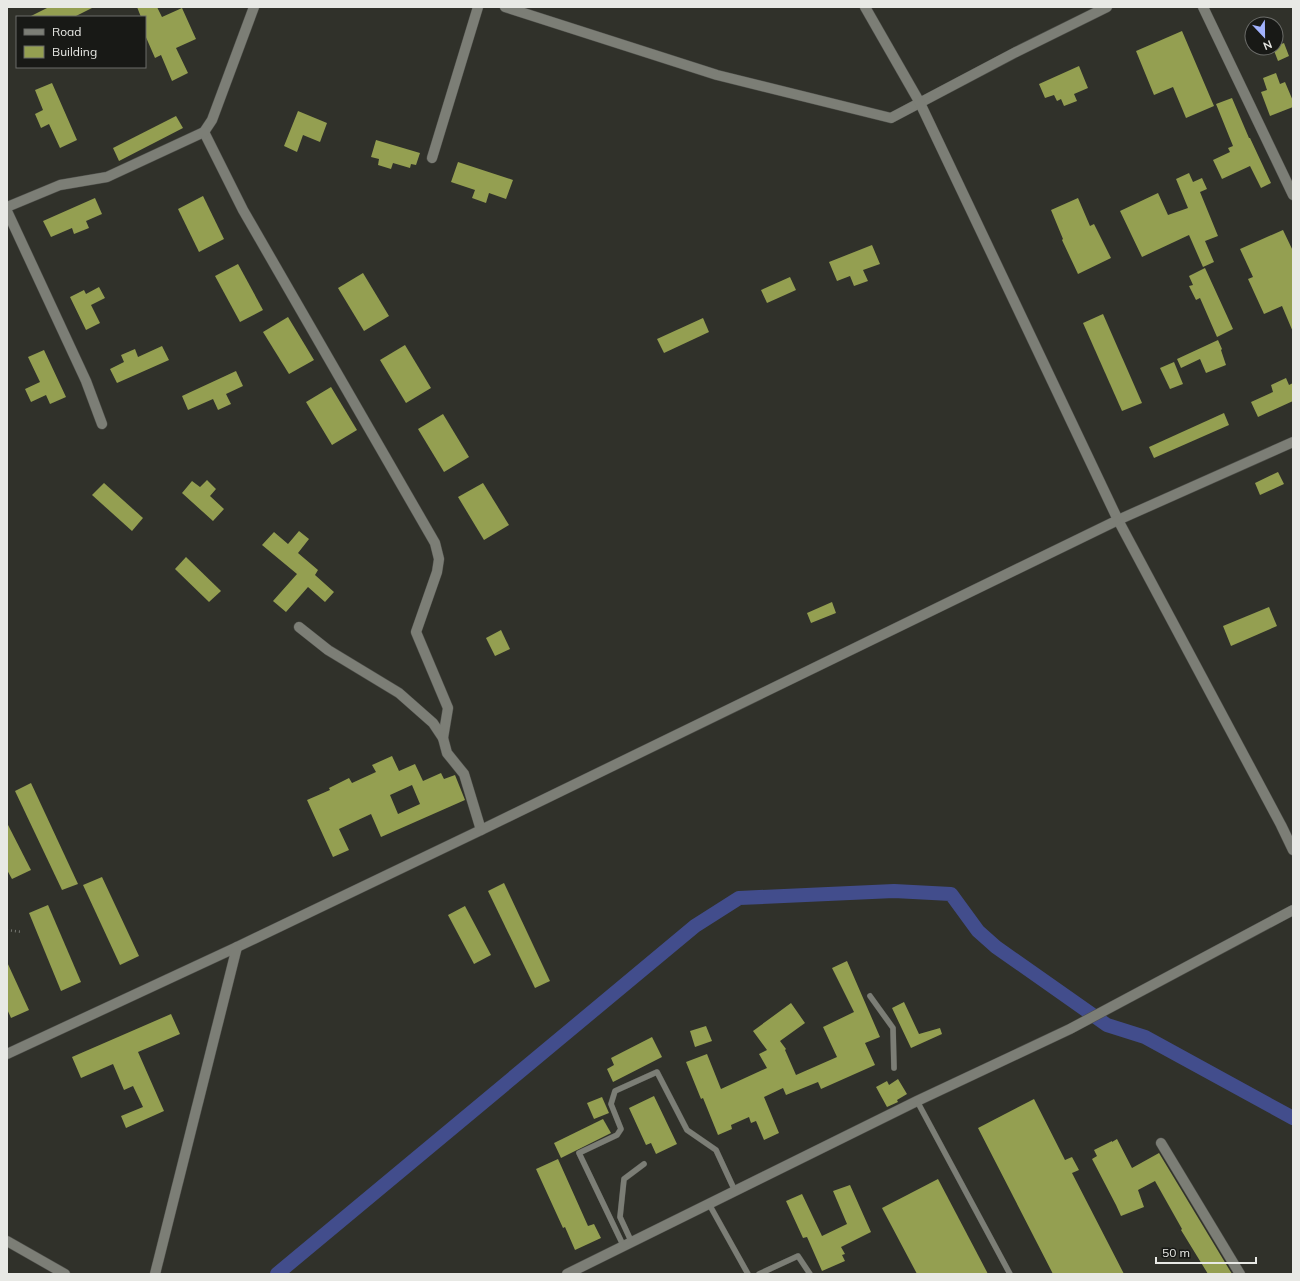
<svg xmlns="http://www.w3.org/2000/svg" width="1300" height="1281" viewBox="0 0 1300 1281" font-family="Mulish,sans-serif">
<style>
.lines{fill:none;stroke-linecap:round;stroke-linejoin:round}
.canal{stroke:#424d8c;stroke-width:14}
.building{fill:#949f51;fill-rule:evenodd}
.lane-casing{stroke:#4e4f4a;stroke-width:6}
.street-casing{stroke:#4e4f4a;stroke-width:11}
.path{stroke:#73746e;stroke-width:2.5;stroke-dasharray:1 3;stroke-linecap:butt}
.lane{stroke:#7c7e76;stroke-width:5.5}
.street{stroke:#7c7e76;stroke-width:10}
</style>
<rect width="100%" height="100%" fill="#30312a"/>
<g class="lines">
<polyline class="canal" points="277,1274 695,926 739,898 894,891 951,894 978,931 996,947 1107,1025 1145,1037 1293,1118"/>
</g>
<g class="building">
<polygon points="49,7 94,7 74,17 29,17"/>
<polygon points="137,7 157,7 162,17 182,8 196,39 176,48 188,73 172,81 161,55 155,58 145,35 145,17 141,17"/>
<polygon points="1182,31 1214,106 1186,118 1173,87 1154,95 1136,51"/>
<polygon points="1284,43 1289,56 1278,61 1273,48 1276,48 1276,46"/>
<polygon points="1079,66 1088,88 1074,94 1077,101 1064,106 1061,99 1057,101 1054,95 1045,98 1039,84"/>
<polygon points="1276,73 1280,84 1285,82 1293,101 1293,107 1270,116 1261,92 1267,90 1263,78"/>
<polygon points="52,83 77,140 60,148 49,124 41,128 35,114 43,110 35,90"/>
<polygon points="1232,98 1249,138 1250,138 1271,183 1261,188 1250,166 1222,179 1213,160 1230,152 1228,148 1233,146 1216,104"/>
<polygon points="298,111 327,123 320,142 303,135 297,152 284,146"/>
<polygon points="176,116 183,128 119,161 113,148"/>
<polygon points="376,140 420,153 416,165 411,164 410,168 393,163 391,169 378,165 379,159 371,157"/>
<polygon points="458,162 513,180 506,199 489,193 486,203 472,198 475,190 451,182"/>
<polygon points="1189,173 1193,182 1202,178 1207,189 1200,192 1218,236 1205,241 1214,262 1203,267 1189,235 1142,257 1120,211 1158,193 1168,215 1188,208 1176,179"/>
<polygon points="203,196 224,239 199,252 178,209"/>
<polygon points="95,198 102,214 86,221 89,228 74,234 72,228 51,237 43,221"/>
<polygon points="1078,198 1090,226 1094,224 1111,258 1078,274 1062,240 1063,239 1051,210"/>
<polygon points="1283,230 1293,251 1293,332 1282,306 1264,314 1248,279 1253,277 1240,249"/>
<polygon points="872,245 880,264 863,270 868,281 854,286 850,276 837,281 829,262"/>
<polygon points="238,264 263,310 240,322 215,276"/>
<polygon points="1205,268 1233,329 1217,337 1200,298 1196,300 1189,286 1193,285 1189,276"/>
<polygon points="363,273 389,316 364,331 338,288"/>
<polygon points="790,277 796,290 767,303 761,290"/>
<polygon points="99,287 105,298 91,305 100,323 86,330 70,297 84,290 86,294"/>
<polygon points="1103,314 1142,403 1122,411 1083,323"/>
<polygon points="288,317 314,360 289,374 263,332"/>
<polygon points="703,318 709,332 664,353 657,339"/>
<polygon points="1218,340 1222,349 1221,350 1226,365 1206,373 1200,359 1181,368 1177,359"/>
<polygon points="405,345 431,388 406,403 380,360"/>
<polygon points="162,346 169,360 117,383 110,369 124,362 121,355 135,349 138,357"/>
<polygon points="44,350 66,397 50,404 46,395 31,402 25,389 40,382 28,357"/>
<polygon points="1174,362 1183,384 1170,389 1160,368"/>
<polygon points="236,371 243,386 226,394 231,404 218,410 213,399 188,410 182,396"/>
<polygon points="1286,378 1289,385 1293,383 1293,401 1258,417 1251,402 1273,392 1271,385"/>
<polygon points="331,387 357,430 332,445 306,402"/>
<polygon points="1224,413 1229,425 1154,458 1149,447"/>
<polygon points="443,414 469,457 444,472 418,429"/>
<polygon points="1278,472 1284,484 1260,495 1255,483"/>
<polygon points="207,480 216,489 210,496 224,509 213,521 182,493 192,481 200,487"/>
<polygon points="104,483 143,518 132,531 92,495"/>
<polygon points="483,483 509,525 484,540 458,497"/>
<polygon points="299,531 309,539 298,553 318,570 315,575 334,592 325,602 308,587 286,612 273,601 297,574 262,545 274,532 288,544"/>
<polygon points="186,557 221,591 209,602 175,569"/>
<polygon points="832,602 836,613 811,623 807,613"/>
<polygon points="1269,607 1277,626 1231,646 1223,626"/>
<polygon points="501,630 510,649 495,656 486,638"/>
<path d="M392,756L399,771L415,764L423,781L441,773L444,779L455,775L465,800L381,837L371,814L339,829L349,850L333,857L307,800L330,790L329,788L349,778L352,783L376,772L372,765ZM412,785L420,804L398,814L390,795Z"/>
<polygon points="31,783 78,884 62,890 15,791"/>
<polygon points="7,823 31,870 12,879 7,870"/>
<polygon points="102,877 139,956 120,965 83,885"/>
<polygon points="504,883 550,981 535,988 488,891"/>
<polygon points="48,905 81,982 61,991 29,913"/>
<polygon points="465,906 491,955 474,964 448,915"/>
<polygon points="847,961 880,1037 865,1043 875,1065 821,1089 818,1082 786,1095 783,1088 764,1097 779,1133 764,1140 756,1121 751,1123 749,1117 731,1125 732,1129 718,1135 703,1098 701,1099 686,1062 707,1054 721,1089 767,1068 759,1054 767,1050 753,1031 791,1003 805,1023 780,1041 786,1049 785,1050 796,1075 837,1057 823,1027 854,1012 832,968"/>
<polygon points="7,962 29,1010 11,1018 7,1009"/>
<polygon points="904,1002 919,1034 940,1028 942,1034 911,1048 892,1008"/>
<polygon points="171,1014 180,1034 138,1052 164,1111 126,1128 121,1116 143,1107 133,1086 124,1090 113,1064 81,1078 72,1057"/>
<polygon points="706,1026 712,1041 695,1047 690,1031"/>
<polygon points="652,1037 662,1057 613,1082 607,1069 614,1065 611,1058"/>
<polygon points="898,1079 907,1094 897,1100 898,1102 887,1107 876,1087 887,1081 889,1085"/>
<polygon points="654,1096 677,1144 656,1154 651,1143 646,1145 629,1108"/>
<polygon points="602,1097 609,1113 594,1119 587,1103"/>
<polygon points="1034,1099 1065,1160 1072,1157 1079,1170 1072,1173 1124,1274 1053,1274 978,1128"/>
<polygon points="603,1119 611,1133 561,1158 554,1143"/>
<polygon points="1117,1139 1132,1168 1159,1153 1232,1274 1208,1274 1181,1230 1182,1229 1155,1181 1138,1190 1144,1207 1121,1216 1116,1205 1092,1159 1097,1156 1094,1150 1112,1141 1112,1142"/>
<polygon points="558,1159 588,1226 594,1224 601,1238 575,1250 565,1227 563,1228 536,1169"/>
<polygon points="938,1179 988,1274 917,1274 882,1208"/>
<polygon points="850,1185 871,1232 841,1247 845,1254 842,1255 845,1261 822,1271 807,1237 803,1238 786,1201 802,1194 822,1236 847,1224 833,1191"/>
</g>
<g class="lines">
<g class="lane-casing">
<g id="lane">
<polyline points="870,996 893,1028 894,1068"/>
<polyline points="917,1101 1010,1274"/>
<polyline points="709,1204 748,1274"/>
<polyline points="632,1243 620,1217 624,1179 644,1164"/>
<polyline points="624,1247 579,1153 617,1135 621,1129 611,1104 615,1091 657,1072 687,1130 716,1150 735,1191"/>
<polyline points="759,1274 798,1256 810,1274"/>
</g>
</g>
<g class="street-casing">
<g id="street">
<polyline points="505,7 717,75 891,118 1016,52 1107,7"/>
<polyline points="865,7 920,103 1118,520 1281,825 1293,850"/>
<polyline points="1203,7 1293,195"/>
<polyline points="204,132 243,210 435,543 439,559 437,572 416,632 448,708 443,738"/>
<polyline points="432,158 478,7"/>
<polyline points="7,207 60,185 107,177 204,132 212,120 254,7"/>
<polyline points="7,211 86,381 102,424"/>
<polyline points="299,627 328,650 399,693 433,723 443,738 447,753 464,774 481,830"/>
<polyline points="7,1054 237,947 481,830 1118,520 1293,442"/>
<polyline points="1161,1143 1240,1274"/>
<polyline points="7,1241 65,1274"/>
<polyline points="155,1274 237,947"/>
<polyline points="567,1274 917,1101 1070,1029 1293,910"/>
</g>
</g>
<polyline class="path" points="7,930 22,932"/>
<use href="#lane" class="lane"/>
<use href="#street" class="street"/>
</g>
<rect width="1300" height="1281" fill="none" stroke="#e8e9e5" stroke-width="16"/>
<rect x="16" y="16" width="130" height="52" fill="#181916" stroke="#6b6c69"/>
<rect x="24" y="29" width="20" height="6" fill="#7c7e76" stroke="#6b6c69"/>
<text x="52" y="36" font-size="12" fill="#e8e9e5">Road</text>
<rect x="24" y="46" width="20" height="12" fill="#949f51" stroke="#6b6c69"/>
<text x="52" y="56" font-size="12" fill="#e8e9e5">Building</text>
<g transform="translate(1264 36) rotate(158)"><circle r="19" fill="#181916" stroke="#6b6c69"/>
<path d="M0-3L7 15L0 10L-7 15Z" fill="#a2b2fd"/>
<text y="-6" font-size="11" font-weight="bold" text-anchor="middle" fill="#e8e9e5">N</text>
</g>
<path d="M1156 1257v6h100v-6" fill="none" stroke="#e8e9e5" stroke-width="2"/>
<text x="1162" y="1257" font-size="12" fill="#e8e9e5" stroke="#181916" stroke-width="3" paint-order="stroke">50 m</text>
</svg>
